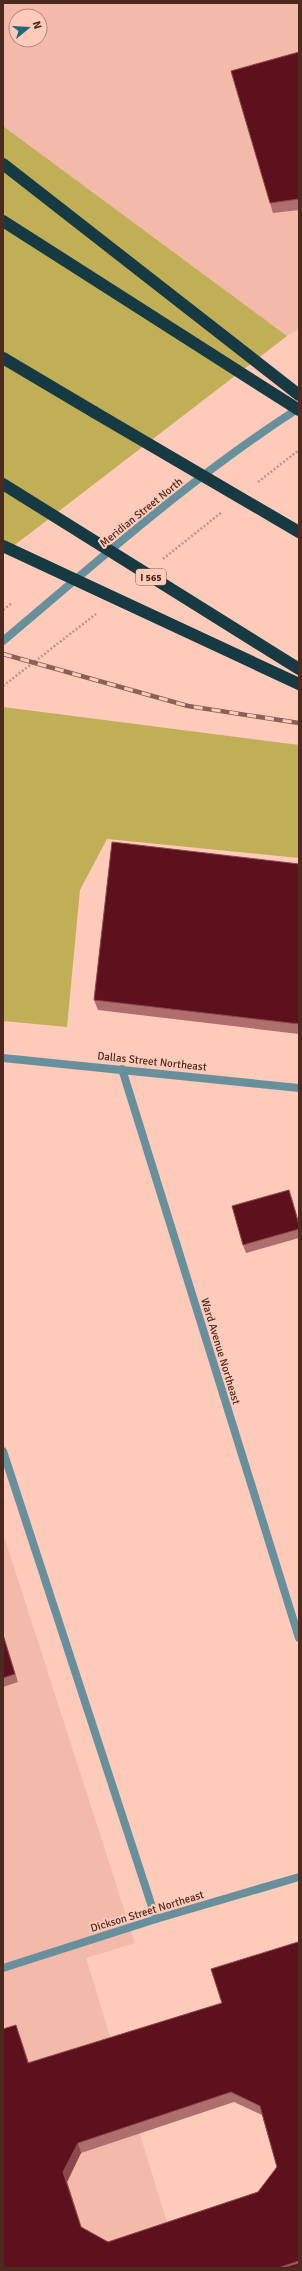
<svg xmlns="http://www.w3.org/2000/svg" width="302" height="2271" viewBox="0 0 302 2271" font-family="Signika,sans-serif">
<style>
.built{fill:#f3baa9;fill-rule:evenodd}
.green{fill:#c1af57}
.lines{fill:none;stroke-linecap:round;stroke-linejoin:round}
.path{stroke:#c29486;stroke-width:2.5;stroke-dasharray:2 2;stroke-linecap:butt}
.service{stroke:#68909c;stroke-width:8}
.minor{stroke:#68909c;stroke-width:8}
.tertiary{stroke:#68909c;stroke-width:8}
.motorway{stroke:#163942;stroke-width:12}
.rail-casing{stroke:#896155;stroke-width:4.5}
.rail{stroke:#fecaba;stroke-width:3;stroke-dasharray:9;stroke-linecap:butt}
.motorway-bridge{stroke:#163942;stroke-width:12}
.wall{fill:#ad6e6c;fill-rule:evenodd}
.shaded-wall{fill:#8d484c}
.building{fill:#5c111d;stroke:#8d484c;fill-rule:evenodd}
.labels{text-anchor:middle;stroke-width:4;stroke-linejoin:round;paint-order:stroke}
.shield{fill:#fecaba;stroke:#815a4e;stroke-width:1}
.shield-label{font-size:10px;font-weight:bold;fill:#4c2a20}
.street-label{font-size:11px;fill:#4c2a20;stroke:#fecaba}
</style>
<rect width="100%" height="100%" fill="#fecaba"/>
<g class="built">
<path d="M3,3H299V329L287,336L3,126ZM16,16H40V40H16Z"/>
<polygon points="3,1533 135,1943 86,1958 181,2268 3,2268"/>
</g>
<g class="green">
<polygon points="3,126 287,336 3,554"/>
<polygon points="3,707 299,745 299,858 107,839 80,890 67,1027 3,1021"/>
</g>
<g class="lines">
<g class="path">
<polyline points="258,482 299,450"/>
<polyline points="163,559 222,512"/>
<polyline points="3,610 12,603"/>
<polyline points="3,686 96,614"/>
</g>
<polyline class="service" points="3,1451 156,1919"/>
<g class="minor">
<polyline points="3,1058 299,1088"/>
<polyline points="122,1069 299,1638"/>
<polyline points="3,1968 156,1919 299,1877"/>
</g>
<path class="tertiary" d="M3,641C99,560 193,476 299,408"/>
<polyline class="motorway" points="3,358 94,412"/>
<g class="rail-casing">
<polyline id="rail" points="3,654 188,706 299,723"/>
</g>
<use href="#rail" class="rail"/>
<g class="motorway-bridge">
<polyline points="3,164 299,395"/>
<polyline points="3,221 299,410"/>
<polyline points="94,412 299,532"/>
<polyline points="3,484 299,669"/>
<polyline points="3,546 299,684"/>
</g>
</g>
<g class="wall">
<polygon points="299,52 299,210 273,213 270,203"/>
<polygon points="299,864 299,1034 98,1010 94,1000"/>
<polygon points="292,1198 299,1223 299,1238 246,1253 243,1245"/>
<polygon points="3,1633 18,1682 3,1687"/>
<path d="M299,1946V2268H3L20,2036L29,2063L222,2003ZM234,2102L262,2115L277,2167L258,2192L108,2242L81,2227L67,2182L81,2153Z"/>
</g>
<g class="shaded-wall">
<polygon points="289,1190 299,1223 299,1225"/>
<polygon points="78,2143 81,2153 67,2182 85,2237 63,2172"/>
</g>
<g class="building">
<polygon points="299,52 299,199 270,203 231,71"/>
<polygon points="112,842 299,864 299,1024 94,1000"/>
<polygon points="289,1190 299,1225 299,1229 243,1245 232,1206"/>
<polygon points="3,1635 15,1674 3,1678"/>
<path d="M298,1942L299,1946V2261L278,2268H3V2029L16,2025L28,2063L222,2003L211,1969ZM231,2092L260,2106L277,2167L258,2192L108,2242L81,2227L63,2172L78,2143Z"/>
<polygon points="299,2263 299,2268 282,2268"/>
</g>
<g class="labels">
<rect class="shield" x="136" y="569" width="30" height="16" rx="3"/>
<g class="shield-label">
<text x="151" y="581">I 565</text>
</g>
<g class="street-label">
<text transform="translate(141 512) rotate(-39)" y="4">Meridian Street North</text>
<text transform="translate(152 1061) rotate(6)" y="4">Dallas Street Northeast</text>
<text transform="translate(221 1351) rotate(73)" y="4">Ward Avenue Northeast</text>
<text transform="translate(147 1911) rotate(-17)" y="4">Dickson Street Northeast</text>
</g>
</g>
<rect width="302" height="2271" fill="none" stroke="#4c2a20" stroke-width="8"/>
<g transform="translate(28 28) rotate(72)"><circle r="19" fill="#fecaba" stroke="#b78a7c"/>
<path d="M0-3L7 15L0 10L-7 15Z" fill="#236778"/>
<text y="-6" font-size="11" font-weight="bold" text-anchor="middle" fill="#4c2a20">N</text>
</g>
</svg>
